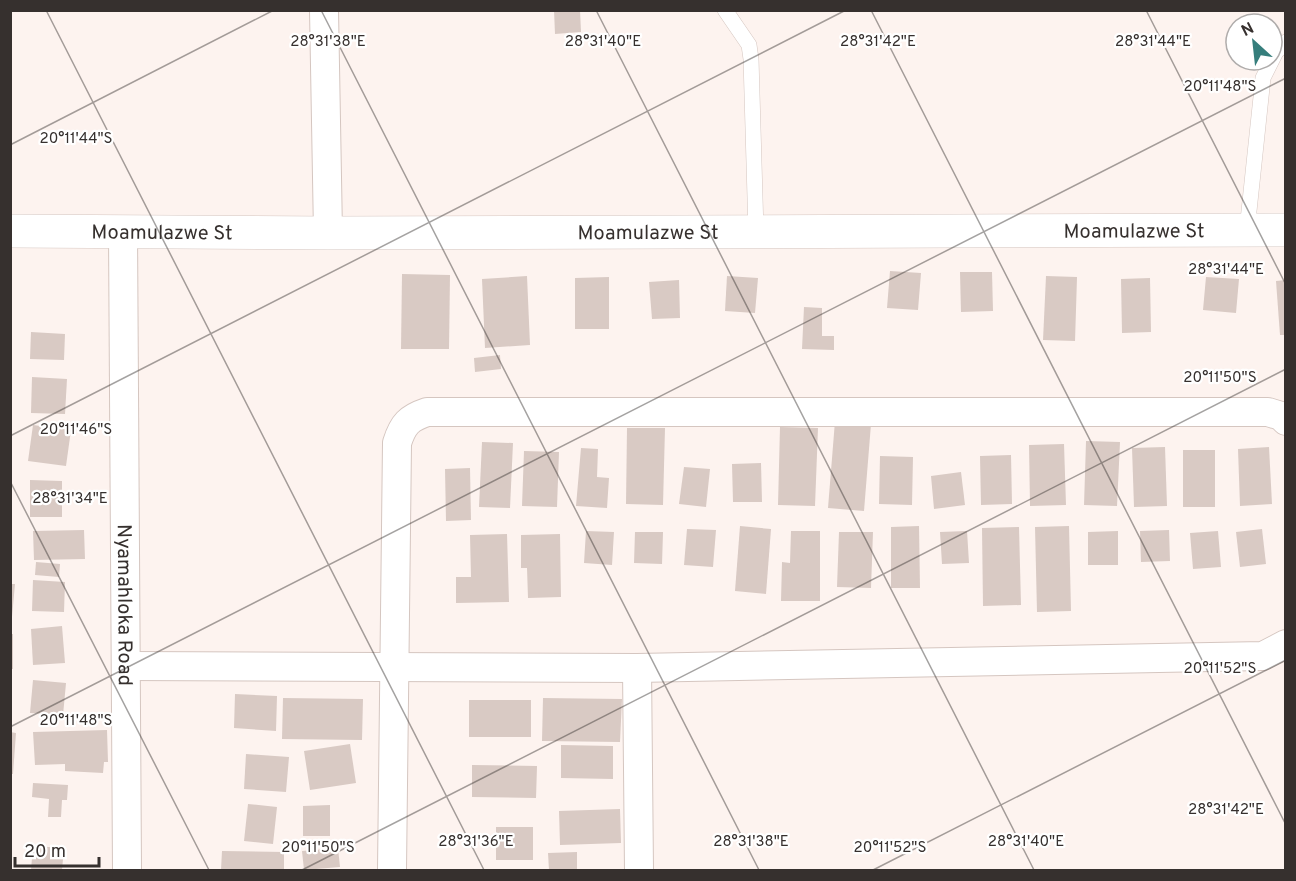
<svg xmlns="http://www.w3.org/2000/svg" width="1296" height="881" viewBox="0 0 1296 881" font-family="Overpass,sans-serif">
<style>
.building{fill:#d9cac4}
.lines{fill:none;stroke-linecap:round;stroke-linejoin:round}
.lane-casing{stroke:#d5c6c0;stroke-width:16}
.street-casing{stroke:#d5c6c0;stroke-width:30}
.secondary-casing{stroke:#d5c6c0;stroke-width:34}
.lane{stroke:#fff;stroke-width:15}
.street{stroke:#fff;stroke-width:28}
.secondary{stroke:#fff;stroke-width:33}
.ticks{fill:none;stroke:#36302e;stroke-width:1.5;stroke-opacity:0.45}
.labels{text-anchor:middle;stroke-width:4.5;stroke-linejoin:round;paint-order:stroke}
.street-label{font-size:20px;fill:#36302e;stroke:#fff}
.ticks-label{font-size:15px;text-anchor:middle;fill:#36302e;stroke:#fff;stroke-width:4.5;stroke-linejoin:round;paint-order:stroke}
</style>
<rect width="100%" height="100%" fill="#fdf3ef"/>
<g class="building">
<polygon points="554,10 580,10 581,32 555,34"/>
<polygon points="890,271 921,273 918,310 887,308"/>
<polygon points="960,272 992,272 993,311 961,312"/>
<polygon points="402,274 450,275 449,349 401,349"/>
<polygon points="527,276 530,345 485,348 482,279"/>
<polygon points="727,276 758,278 755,313 725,311"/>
<polygon points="1046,276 1077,277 1075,341 1043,340"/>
<polygon points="609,277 609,329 575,329 575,278"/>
<polygon points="1206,277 1239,279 1236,313 1203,310"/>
<polygon points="1150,278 1151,332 1122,333 1121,279"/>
<polygon points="679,280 680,318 652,319 649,282"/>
<polygon points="1286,280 1286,335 1280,335 1276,281"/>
<polygon points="804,307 822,308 822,336 834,336 834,350 802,349"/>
<polygon points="31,332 65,334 64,360 30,359"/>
<polygon points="500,355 501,369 475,372 474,358"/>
<polygon points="32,377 67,379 65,414 31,413"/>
<polygon points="835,421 871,424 864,511 828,508"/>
<polygon points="33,425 71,430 66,466 28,461"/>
<polygon points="780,427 818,428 815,506 778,505"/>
<polygon points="627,428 665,428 663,505 626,504"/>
<polygon points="1086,441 1120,442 1117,506 1084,505"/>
<polygon points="482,442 513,443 510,508 479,507"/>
<polygon points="1064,444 1066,505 1030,506 1029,445"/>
<polygon points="1165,447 1167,506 1134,507 1132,448"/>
<polygon points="1269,447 1272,504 1240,506 1238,449"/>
<polygon points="581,448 598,449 597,477 609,478 607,508 576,506"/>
<rect x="1183" y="450" width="32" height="57"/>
<polygon points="524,451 559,452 557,507 522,506"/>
<polygon points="1011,455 1012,504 981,505 980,456"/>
<polygon points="880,456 913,457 912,505 879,504"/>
<polygon points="761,463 762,502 733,502 732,464"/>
<polygon points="684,467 710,469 706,507 679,504"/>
<polygon points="470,468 471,520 446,521 445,469"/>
<polygon points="961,472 965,505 934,509 931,476"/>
<polygon points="30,480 62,481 62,517 30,517"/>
<polygon points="740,526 771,529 766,594 735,591"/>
<polygon points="919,526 920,588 891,588 891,527"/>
<polygon points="1069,526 1071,611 1037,612 1035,527"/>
<polygon points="1019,527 1021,605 983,606 982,528"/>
<polygon points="687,529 716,530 713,567 684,565"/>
<polygon points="1262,529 1266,564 1240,567 1236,532"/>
<polygon points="84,530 85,559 34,560 33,531"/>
<polygon points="1169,530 1170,561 1141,562 1140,531"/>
<polygon points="586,531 614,532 612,565 584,563"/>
<polygon points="791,531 820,531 820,601 781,601 782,562 790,563"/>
<polygon points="967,531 969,563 942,564 940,532"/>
<polygon points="1118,531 1118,565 1088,565 1088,532"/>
<polygon points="1218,531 1221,567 1193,569 1190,533"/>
<polygon points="635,532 663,532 662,564 634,563"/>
<polygon points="839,532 873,532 871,588 837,587"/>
<polygon points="507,534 509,602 456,603 456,577 471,577 470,535"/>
<polygon points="560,534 561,597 528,598 527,568 521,568 521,535"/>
<polygon points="36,562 60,564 59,577 35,575"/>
<polygon points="33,580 65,582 64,612 32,611"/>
<polygon points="10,584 15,584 12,617 10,617"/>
<polygon points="62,626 65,663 33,665 31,629"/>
<rect x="10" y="634" width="3" height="35"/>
<polygon points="33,680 66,683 63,715 30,713"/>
<polygon points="235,694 277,696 276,731 234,728"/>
<polygon points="283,698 363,699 362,740 282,739"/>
<polygon points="543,698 622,699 620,742 542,741"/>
<rect x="469" y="700" width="62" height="37"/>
<polygon points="107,730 108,762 104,762 103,773 65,771 65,764 35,765 33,732"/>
<polygon points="10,732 16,733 13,774 10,774"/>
<polygon points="350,744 356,783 310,790 304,751"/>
<polygon points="561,745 613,746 613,779 561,778"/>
<polygon points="246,754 289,757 286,792 244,789"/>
<polygon points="472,765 537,766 536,798 472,797"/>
<polygon points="33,783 68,785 67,800 62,800 61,817 48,817 49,799 32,797"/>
<polygon points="248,804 277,807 273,844 244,841"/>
<polygon points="330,805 330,836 303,836 303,806"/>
<polygon points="620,809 621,843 560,845 559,811"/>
<rect x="496" y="827" width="37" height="33"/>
<polygon points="33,846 64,848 62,870 31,870"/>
<polygon points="338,848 340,867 304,870 302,851"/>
<polygon points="222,851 284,852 284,870 221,870"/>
<polygon points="577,852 577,870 549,870 548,853"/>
</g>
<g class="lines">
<g class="lane-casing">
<g id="lane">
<polyline points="725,10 749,45 751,59 756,232"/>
<polyline points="1247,230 1263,78 1276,52 1286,42"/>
</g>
</g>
<g class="street-casing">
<g id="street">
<polyline points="324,10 328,233"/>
<path id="s1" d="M123,231L127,870"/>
<polyline points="127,666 637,668 1263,656 1286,644"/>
<polyline points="637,668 639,870"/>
<path d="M392,870L397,443C403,424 409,418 427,412H1268L1281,416L1286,421"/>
</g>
</g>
<g class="secondary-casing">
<g id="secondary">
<path id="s2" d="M10,231L328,233L1286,230"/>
</g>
</g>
<use href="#lane" class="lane"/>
<use href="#street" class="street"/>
<use href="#secondary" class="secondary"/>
</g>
<path class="ticks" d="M46,10L484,870M321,10L759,870M596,10L1034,870M871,10L1286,825M1146,10L1286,285M10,145L274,10M10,436L846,10M10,481L209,870M10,727L1286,78M302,870L1286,369M873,870L1286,660"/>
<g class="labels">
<g class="street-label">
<text dy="7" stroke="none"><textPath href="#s2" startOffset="1124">Moamulazwe St</textPath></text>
<text dy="7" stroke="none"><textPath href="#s2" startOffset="152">Moamulazwe St</textPath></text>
<text dy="7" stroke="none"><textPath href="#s2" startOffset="638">Moamulazwe St</textPath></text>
<text dy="7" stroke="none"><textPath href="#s1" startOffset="374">Nyamahloka Road</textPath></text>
</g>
</g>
<g class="ticks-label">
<text x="328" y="46">28°31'38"E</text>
<text x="603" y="46">28°31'40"E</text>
<text x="878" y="46">28°31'42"E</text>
<text x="1153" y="46">28°31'44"E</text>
<text x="1220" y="91">20°11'48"S</text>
<text x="76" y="143">20°11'44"S</text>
<text x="1226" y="274">28°31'44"E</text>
<text x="1220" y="382">20°11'50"S</text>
<text x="76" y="434">20°11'46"S</text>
<text x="70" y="503">28°31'34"E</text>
<text x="1220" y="673">20°11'52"S</text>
<text x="76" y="725">20°11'48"S</text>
<text x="1226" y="814">28°31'42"E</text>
<text x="476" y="846">28°31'36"E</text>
<text x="751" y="846">28°31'38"E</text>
<text x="1026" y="846">28°31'40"E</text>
<text x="318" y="852">20°11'50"S</text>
<text x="890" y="852">20°11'52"S</text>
</g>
<rect width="1296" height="881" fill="none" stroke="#36302e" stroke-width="24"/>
<g transform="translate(1254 42) rotate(333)"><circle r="28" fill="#ffffff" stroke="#afacab" stroke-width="1.5"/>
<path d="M0-4.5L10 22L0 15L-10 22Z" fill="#367e7c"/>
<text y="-9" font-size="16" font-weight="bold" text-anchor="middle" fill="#36302e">N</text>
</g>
<path d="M15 857v9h84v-9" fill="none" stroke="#36302e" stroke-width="3"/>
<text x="24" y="857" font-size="18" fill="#36302e" stroke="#ffffff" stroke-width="4.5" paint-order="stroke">20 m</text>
</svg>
